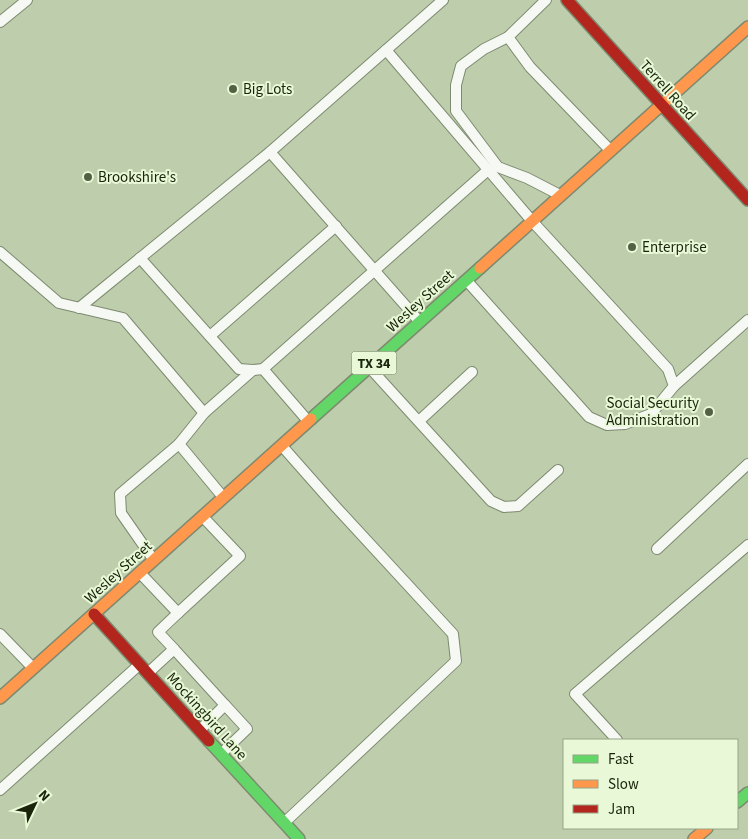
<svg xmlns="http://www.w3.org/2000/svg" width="748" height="839" viewBox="0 0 748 839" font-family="'Source Sans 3',sans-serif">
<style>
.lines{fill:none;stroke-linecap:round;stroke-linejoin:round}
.lane-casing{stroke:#7e8a70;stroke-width:12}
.fast-casing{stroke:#7e8a70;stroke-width:14}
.slow-casing{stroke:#7e8a70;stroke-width:14}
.jam-casing{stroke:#7e8a70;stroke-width:14}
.lane{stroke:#f5f8f3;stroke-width:10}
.fast{stroke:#63d668;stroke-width:11}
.slow{stroke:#ff974d;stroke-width:11}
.jam{stroke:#b3261e;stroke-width:11}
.poi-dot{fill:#536043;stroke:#e9f9d8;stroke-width:2}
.labels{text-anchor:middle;stroke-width:4;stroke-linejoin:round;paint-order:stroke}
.shield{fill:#e9f9d8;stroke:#576448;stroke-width:1}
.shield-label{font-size:14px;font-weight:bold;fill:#19240b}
.poi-label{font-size:15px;fill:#19240b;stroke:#e9f9d8;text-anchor:start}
.street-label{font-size:15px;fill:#19240b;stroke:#e9f9d8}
</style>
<rect width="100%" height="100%" fill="#beceac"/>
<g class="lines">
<g class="lane-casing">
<g id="lane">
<polyline points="546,0 508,37 530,67 609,149"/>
<polyline points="0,22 27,0"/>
<polyline points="508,37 484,49 461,66 456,85 456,111 498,167 527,178 558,194"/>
<polyline points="386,50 532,221 668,369 674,386 651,414 625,424 607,425 589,417 467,281"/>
<polyline points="270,152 419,321"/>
<polyline points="0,252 59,303 123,318 204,413"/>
<polyline points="140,258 239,369 253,370 263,369 488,170"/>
<polyline points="79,308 270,152 443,0"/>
<polyline points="210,336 336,226"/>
<polyline points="370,368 491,501 504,507 518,506 558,470"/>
<polyline points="263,369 308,421"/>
<polyline points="674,386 748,320"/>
<polyline points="419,421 472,372"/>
<polyline points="282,446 335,506 453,634 456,661 285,822"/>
<polyline points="223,497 179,444 204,413 253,370"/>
<polyline points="657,549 748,464"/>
<polyline points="153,559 121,513 120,494 179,444"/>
<polyline points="140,573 178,613 240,556 203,517"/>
<polyline points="0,634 33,668"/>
<polyline points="174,649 225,705 201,729"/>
<polyline points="148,673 174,649 158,632 178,613"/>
<polyline points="617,740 575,694 748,545"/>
<polyline points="222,753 247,729 225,705"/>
<polyline points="0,790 139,665"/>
</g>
</g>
<g class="fast-casing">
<g id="fast">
<polyline points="311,419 480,268"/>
<polyline points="209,741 299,839"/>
<polyline points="737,802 748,793"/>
</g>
</g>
<g class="slow-casing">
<g id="slow">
<polyline points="480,268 748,27"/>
<polyline points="0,698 311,419"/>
<polyline points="694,839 707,828"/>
</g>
</g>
<g class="jam-casing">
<g id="jam">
<polyline points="567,0 748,200"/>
<polyline points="94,614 209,741"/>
</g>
</g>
<use href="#lane" class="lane"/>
<use href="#fast" class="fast"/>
<use href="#slow" class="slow"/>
<use href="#jam" class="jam"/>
</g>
<g class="poi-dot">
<circle cx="233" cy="89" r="5"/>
<circle cx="88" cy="177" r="5"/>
<circle cx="632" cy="247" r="5"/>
<circle cx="709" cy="412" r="5"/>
</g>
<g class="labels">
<rect class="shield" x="351.5" y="351.5" width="45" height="23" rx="4"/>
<g class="shield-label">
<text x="374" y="368">TX 34</text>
</g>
<g class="poi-label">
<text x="243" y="94">Big Lots</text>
<text x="98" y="182">Brookshire's</text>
<text x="642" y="252">Enterprise</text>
<text x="699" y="408" text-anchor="end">Social Security<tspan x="699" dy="17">Administration</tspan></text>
</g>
<g class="street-label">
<text transform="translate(668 90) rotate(48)" y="5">Terrell Road</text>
<text transform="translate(420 301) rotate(-42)" y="5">Wesley Street</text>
<text transform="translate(118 572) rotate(-42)" y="5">Wesley Street</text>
<text transform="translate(207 716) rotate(48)" y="5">Mockingbird Lane</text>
</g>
</g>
<rect x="563" y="739" width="175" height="90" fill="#e9f9d8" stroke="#96a486"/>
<rect x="573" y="755" width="25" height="8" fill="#63d668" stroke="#96a486"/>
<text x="608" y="764" font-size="15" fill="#19240b">Fast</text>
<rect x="573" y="780" width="25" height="8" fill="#ff974d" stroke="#96a486"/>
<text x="608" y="789" font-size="15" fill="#19240b">Slow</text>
<rect x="573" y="805" width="25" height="8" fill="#b3261e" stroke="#96a486"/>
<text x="608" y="814" font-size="15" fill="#19240b">Jam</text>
<g transform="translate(35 804) rotate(47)" stroke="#e9f9d8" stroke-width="4" paint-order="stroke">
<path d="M0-4L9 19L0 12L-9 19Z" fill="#19240b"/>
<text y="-8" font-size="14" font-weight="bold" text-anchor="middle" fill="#19240b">N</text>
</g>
</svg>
